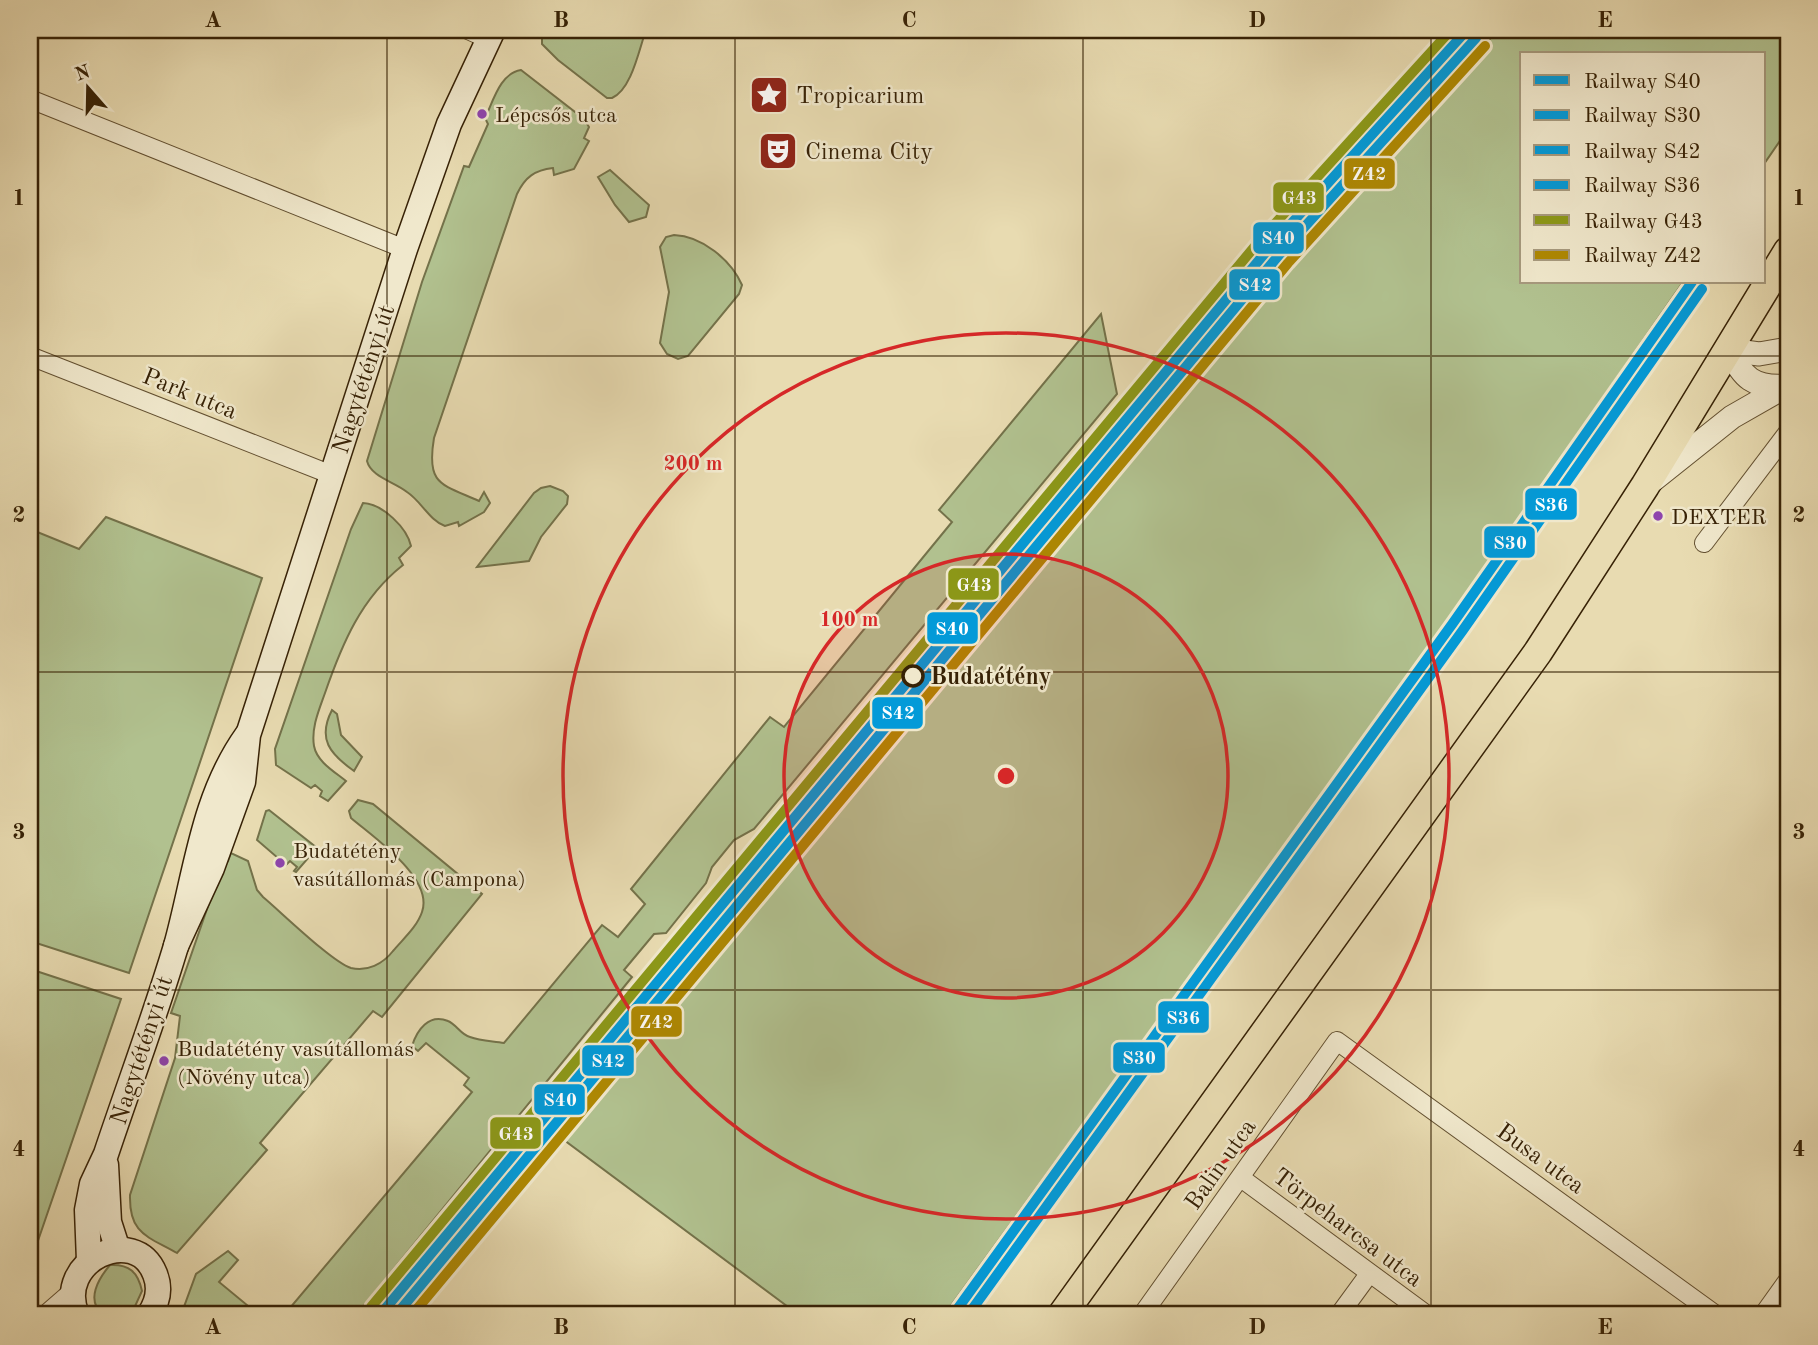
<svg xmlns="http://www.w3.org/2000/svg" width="1818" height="1345" viewBox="0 0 1818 1345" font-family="'Old Standard TT',serif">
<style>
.green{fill:#b1c18f;stroke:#74724a;stroke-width:2}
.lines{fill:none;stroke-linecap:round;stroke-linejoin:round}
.minor-casing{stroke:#635031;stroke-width:20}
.tertiary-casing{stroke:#635031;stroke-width:25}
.secondary-casing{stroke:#372206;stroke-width:27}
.primary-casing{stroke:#372206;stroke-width:31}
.minor{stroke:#f0e8cc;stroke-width:18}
.tertiary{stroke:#f0e8cc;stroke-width:23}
.secondary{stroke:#f0e8cc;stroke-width:24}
.primary{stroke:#e8dbb1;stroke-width:28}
.rail-1-casing{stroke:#f0e8cc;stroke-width:16}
.rail-2-casing{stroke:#f0e8cc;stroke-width:16}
.rail-3-casing{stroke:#f0e8cc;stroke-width:16}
.rail-4-casing{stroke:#f0e8cc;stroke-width:16}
.rail-5-casing{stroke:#f0e8cc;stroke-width:16}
.rail-6-casing{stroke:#f0e8cc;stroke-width:16}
.rail-1{stroke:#039ad8;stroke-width:10}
.rail-2{stroke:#039ad8;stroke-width:10}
.rail-3{stroke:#039ad8;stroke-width:10}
.rail-4{stroke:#039ad8;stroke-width:10}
.rail-5{stroke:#8c9818;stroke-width:10}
.rail-6{stroke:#ae8802;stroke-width:10}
.grid{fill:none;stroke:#372206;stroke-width:2;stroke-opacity:0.55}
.ring{fill:none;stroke:#d62828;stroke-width:3.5}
.bus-dot{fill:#8e44ad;stroke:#f0e8cc;stroke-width:2.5}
.stop-dot{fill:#f0e8cc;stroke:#372206;stroke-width:3.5}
.labels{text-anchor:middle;stroke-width:5;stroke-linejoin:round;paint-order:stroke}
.bus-label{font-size:22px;fill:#372206;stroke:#f0e8cc;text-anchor:start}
.poi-label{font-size:24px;fill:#372206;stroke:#f0e8cc;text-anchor:start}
.street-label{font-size:24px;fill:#372206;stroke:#f0e8cc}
.stop-label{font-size:24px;font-weight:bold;fill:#372206;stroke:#f0e8cc;text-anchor:start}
.centre{fill:#d62828;stroke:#f0e8cc;stroke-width:3.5}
.ring-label{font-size:21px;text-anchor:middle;font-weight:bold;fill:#d62828;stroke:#f0e8cc;stroke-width:5;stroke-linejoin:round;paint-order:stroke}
.line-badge{stroke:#f0e8cc;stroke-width:2.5}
.badge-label{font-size:19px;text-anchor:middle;font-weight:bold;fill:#fff}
.neatline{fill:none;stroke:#372206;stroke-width:2.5}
.grid-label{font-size:23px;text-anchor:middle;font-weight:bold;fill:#372206}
</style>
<rect width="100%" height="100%" fill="#e8dbb1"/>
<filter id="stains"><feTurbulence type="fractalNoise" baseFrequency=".00286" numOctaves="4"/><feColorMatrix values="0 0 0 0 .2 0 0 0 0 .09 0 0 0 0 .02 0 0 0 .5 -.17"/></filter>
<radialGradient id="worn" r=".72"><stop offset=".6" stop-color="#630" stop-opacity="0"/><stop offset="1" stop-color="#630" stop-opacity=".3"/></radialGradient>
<g class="green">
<path d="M542,30H646C639,49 632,89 612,98H607L558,60L542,44Z"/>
<polygon points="1498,30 1788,30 1788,129 1764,164 1764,54 1522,54 1522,282 1683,282 1449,620 944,1315 799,1315 556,1134 692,970 696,958 741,904 760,893 781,867 790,843 1144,417"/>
<path d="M521,70L584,119L589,127L584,138L589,141L574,169L554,175L553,168C535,170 525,177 517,194L434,438C426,485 441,484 479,501L484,492L490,503L484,512L459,526L458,522L445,526C430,521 421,501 407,492C395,482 371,477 367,461L422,282L464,166L469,167L488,124L485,118C493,102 500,73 521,70Z"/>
<polygon points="610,170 649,205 646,217 629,222 615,205 598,177"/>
<path d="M674,235C702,236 731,260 742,285L739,294L688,356L678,359L667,354L660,343L669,292L660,247L666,237Z"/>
<path d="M1101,314L1117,394L754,829L734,840L712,867L706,883L666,933L654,934L624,970L632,977L356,1315H284L472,1092L464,1085L469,1078L426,1043L418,1051L412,1046C417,1030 429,1013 448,1021C456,1024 461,1035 470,1037C481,1041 493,1041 504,1043L602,925L618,937L645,904L631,889L770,717L784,727L952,522L939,510Z"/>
<polygon points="550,486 563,491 568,496 567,504 541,537 529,561 477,567 534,493 541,488"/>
<path d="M363,503C383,504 407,528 411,546L399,558L403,565C361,598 342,644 325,693C319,710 311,728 314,746C317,762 335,772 346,781L328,801L320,796L322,791L315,785L311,788L276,765L275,749L351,529Z"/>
<polygon points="106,517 262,578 129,973 30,941 30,529 79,549"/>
<path d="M332,710L337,714L341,735L362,757L354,771C330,754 317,739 332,710Z"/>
<path d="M358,800L373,804L482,894L382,1017L373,1011L260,1143L267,1150L177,1253C147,1236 129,1234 130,1195L175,1058L180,1016L171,1013L224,860L228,861L231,853L248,861L257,890L263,897C281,912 332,962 351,968C367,972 383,964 393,951C403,939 417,927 422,912C434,878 373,837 351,818L349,811Z"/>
<polygon points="269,810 317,848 296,872 294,871 297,867 290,861 286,865 257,840 266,811"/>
<polygon points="30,969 121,999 30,1264"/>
<polygon points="228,1251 238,1260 219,1282 259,1315 181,1315 196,1274"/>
<path d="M110,1265C129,1264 138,1272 142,1291L131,1315H103C85,1300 99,1278 110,1265Z"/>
</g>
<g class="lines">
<g class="minor-casing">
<g id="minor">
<polyline points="468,30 488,39"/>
<polyline points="30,99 405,249"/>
<polyline points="30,356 332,475"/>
<polyline points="1704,543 1788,432"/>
<polyline points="1241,1178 1427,1315"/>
<polyline points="1142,1315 1337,1041 1716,1315"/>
<polyline points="1339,1315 1369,1274"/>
<polyline points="1763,1315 1788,1280"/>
</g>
</g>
<g class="tertiary-casing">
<g id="tertiary">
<path d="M1730,350C1742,378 1754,388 1785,386"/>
<polyline points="1730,350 1759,354 1788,349"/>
<polyline points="1653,480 1732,417 1788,385"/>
<polyline points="49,1315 72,1295"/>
</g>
</g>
<g class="secondary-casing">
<g id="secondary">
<polyline points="176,946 212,868 243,782 248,735 405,249 449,124 493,30"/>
<polyline points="106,1165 109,1222 118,1250"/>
<path d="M89,1261L87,1210L92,1184L106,1154C129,1085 155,1016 176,946C196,874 202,798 247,735"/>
<path d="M77,1315C54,1261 135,1223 155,1274C161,1289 158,1302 149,1315"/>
</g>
</g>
<g class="primary-casing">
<polyline id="primary" points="1062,1315 1538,652 1645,486 1788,251"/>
</g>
<use href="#minor" class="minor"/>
<use href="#tertiary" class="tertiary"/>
<use href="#secondary" class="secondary"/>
<use href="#primary" class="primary"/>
<g class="rail-1-casing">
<polyline id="rail-1" points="380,1315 1270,247 1467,30"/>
</g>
<g class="rail-2-casing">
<polyline id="rail-2" points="953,1315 1453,623 1692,282"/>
</g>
<g class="rail-3-casing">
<polyline id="rail-3" points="396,1315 1279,255 1476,38"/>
</g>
<g class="rail-4-casing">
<polyline id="rail-4" points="968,1315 1463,630 1702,289"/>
</g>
<g class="rail-5-casing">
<polyline id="rail-5" points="371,1307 1261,239 1451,30"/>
</g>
<g class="rail-6-casing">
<polyline id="rail-6" points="412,1315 1288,263 1485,46"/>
</g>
<use href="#rail-1" class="rail-1"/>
<use href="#rail-2" class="rail-2"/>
<use href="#rail-3" class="rail-3"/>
<use href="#rail-4" class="rail-4"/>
<use href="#rail-5" class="rail-5"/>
<use href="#rail-6" class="rail-6"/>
</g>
<path class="grid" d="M387,30V1315M735,30V1315M1083,30V1315M1431,30V1315M30,356H1788M30,672H1788M30,990H1788"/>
<circle cx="1006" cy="776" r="222" fill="#d62828" fill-opacity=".12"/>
<g class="ring">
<circle cx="1006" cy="776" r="222"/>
<circle cx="1006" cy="776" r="443"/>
</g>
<defs>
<g id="sight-square" transform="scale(2.0125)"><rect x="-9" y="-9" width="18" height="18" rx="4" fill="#8f2418" stroke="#f0e8cc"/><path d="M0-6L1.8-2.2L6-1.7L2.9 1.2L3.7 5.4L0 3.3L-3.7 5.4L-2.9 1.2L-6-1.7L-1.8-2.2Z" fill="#fff"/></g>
<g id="theatre-square" transform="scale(2.0125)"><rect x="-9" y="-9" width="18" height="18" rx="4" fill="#8f2418" stroke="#f0e8cc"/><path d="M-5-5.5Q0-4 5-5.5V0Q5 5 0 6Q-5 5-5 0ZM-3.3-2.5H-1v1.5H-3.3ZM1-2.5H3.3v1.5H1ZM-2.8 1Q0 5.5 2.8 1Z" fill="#fff"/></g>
</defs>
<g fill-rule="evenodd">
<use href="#sight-square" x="769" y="95"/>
<use href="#theatre-square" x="778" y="151"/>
</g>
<g class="bus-dot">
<circle cx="482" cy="114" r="6"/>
<circle cx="1658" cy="516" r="6"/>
<circle cx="280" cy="863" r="6"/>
<circle cx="164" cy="1061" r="6"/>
</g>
<circle class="stop-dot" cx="913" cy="676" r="10"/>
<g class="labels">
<g class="bus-label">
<text x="495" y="122">Lépcsős utca</text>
<text x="1671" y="524">DEXTER</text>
<text x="293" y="858">Budatétény<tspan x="293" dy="28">vasútállomás (Campona)</tspan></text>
<text x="177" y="1056">Budatétény vasútállomás<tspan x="177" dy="28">(Növény utca)</tspan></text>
</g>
<g class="poi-label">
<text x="796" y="103">Tropicarium</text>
<text x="805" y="159">Cinema City</text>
</g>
<g class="street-label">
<text transform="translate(363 379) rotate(-72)" y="8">Nagytétényi út</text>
<text transform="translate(190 393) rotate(22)" y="8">Park utca</text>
<text transform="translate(141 1050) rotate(-72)" y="8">Nagytétényi út</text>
<text transform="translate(1541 1158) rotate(36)" y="8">Busa utca</text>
<text transform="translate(1220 1164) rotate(-55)" y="8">Balin utca</text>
<text transform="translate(1348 1227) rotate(37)" y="8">Törpeharcsa utca</text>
</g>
<g class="stop-label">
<text x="930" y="684">Budatétény</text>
</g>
</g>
<circle cx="1006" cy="776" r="10" class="centre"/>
<g class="ring-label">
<text x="693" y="470">200 m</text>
<text x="849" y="626">100 m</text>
</g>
<g class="line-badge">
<rect x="1343" y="157" width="53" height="33" rx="7" fill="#ae8802"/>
<rect x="1272" y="181" width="53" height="33" rx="7" fill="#8c9818"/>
<rect x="1252" y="221" width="53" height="34" rx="7" fill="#039ad8"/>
<rect x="1228" y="268" width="53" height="33" rx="7" fill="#039ad8"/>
<rect x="1524" y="487" width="54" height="34" rx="7" fill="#039ad8"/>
<rect x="1483" y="525" width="53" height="34" rx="7" fill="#039ad8"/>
<rect x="947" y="567" width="53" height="34" rx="7" fill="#8c9818"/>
<rect x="926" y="611" width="53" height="34" rx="7" fill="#039ad8"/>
<rect x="871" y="696" width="53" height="34" rx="7" fill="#039ad8"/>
<rect x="1157" y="1000" width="53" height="34" rx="7" fill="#039ad8"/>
<rect x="630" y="1005" width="53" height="33" rx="7" fill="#ae8802"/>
<rect x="1112" y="1041" width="54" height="33" rx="7" fill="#039ad8"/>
<rect x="581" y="1044" width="54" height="33" rx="7" fill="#039ad8"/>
<rect x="533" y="1083" width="53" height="33" rx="7" fill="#039ad8"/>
<rect x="489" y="1116" width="53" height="34" rx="7" fill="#8c9818"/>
</g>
<g class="badge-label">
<text x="1369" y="180">Z42</text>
<text x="1299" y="204">G43</text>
<text x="1278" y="244">S40</text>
<text x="1255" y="291">S42</text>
<text x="1551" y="511">S36</text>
<text x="1510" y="549">S30</text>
<text x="974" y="591">G43</text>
<text x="952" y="635">S40</text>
<text x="898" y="719">S42</text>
<text x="1183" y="1024">S36</text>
<text x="656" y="1028">Z42</text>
<text x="1139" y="1064">S30</text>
<text x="608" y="1067">S42</text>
<text x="560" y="1106">S40</text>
<text x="516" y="1140">G43</text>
</g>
<rect width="1818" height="1345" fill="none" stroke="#e8dbb1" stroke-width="77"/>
<rect x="1520" y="52" width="245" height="231" fill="#f0e8cc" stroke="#a6997d" stroke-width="2"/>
<rect x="1534" y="75" width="35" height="10" fill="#039ad8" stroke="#a6997d" stroke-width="2"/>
<text x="1584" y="88" font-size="21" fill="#372206">Railway S40</text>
<rect x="1534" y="110" width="35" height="10" fill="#039ad8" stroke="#a6997d" stroke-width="2"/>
<text x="1584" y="122" font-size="21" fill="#372206">Railway S30</text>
<rect x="1534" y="145" width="35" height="10" fill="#039ad8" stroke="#a6997d" stroke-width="2"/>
<text x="1584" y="158" font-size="21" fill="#372206">Railway S42</text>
<rect x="1534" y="180" width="35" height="10" fill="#039ad8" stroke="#a6997d" stroke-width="2"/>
<text x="1584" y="192" font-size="21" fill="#372206">Railway S36</text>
<rect x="1534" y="215" width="35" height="10" fill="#8c9818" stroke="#a6997d" stroke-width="2"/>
<text x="1584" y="228" font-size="21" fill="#372206">Railway G43</text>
<rect x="1534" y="250" width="35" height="10" fill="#ae8802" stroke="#a6997d" stroke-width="2"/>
<text x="1584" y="262" font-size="21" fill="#372206">Railway Z42</text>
<g transform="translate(88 88) rotate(340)" stroke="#f0e8cc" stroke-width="5" paint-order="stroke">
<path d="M0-5L12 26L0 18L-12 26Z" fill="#372206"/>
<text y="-10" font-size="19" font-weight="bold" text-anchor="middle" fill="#372206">N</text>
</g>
<rect x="38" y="38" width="1742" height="1268" class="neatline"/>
<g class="grid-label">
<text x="213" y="27">A</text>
<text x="561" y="27">B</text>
<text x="909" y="27">C</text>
<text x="1257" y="27">D</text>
<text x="1605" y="27">E</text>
<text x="19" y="205">1</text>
<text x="1799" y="205">1</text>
<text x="19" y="522">2</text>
<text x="1799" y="522">2</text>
<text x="19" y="839">3</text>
<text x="1799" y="839">3</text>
<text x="19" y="1156">4</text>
<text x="1799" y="1156">4</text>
<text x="213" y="1334">A</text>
<text x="561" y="1334">B</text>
<text x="909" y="1334">C</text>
<text x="1257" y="1334">D</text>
<text x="1605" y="1334">E</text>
</g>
<rect width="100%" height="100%" filter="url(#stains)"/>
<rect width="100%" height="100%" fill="url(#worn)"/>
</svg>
